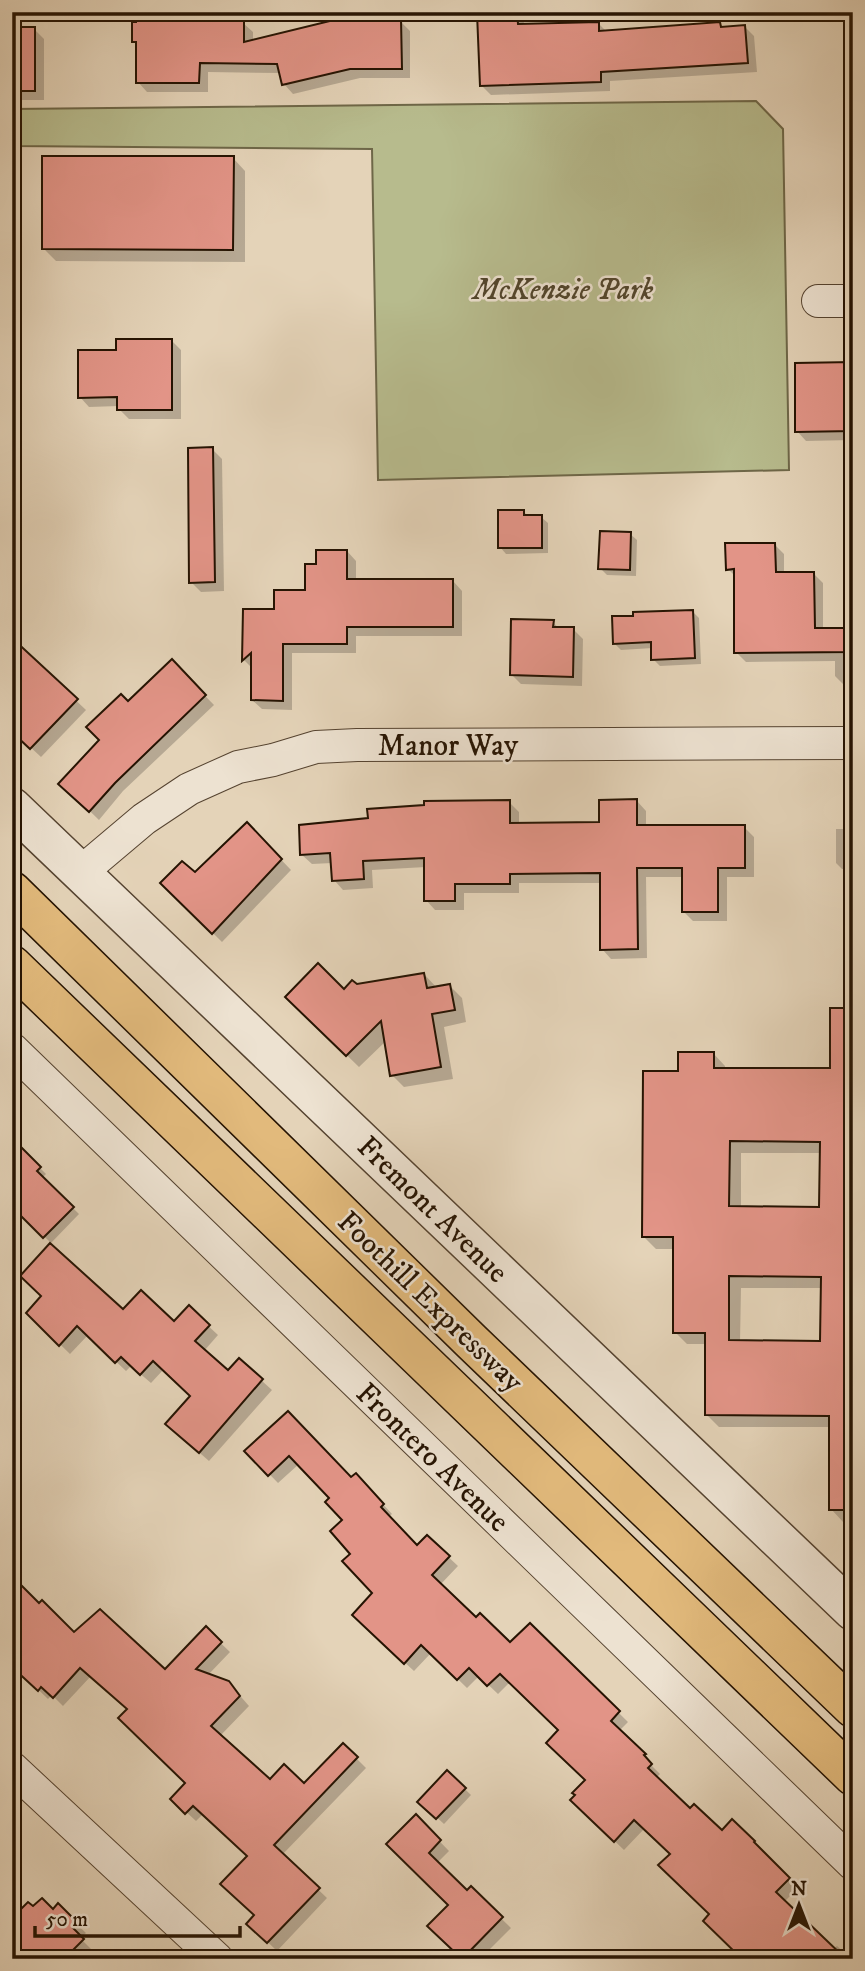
<svg xmlns="http://www.w3.org/2000/svg" width="865" height="1971" viewBox="0 0 865 1971" font-family="'IM FELL DW Pica',serif">
<style>
.green{fill:#b7bb8d;stroke:#6e6748;stroke-width:2}
.shadow{fill:#0003;fill-rule:evenodd}
.building{fill:#e29487;stroke:#251302;stroke-width:2;fill-rule:evenodd}
.lines{fill:none;stroke-linecap:round;stroke-linejoin:round}
.minor-casing{stroke:#554330;stroke-width:34}
.tertiary-casing{stroke:#554330;stroke-width:41}
.trunk-casing{stroke:#251302;stroke-width:41}
.minor{stroke:#ede2d1;stroke-width:32}
.tertiary{stroke:#ede2d1;stroke-width:38}
.trunk{stroke:#e2ba7c;stroke-width:38}
.labels{text-anchor:middle;stroke-width:5;stroke-linejoin:round;paint-order:stroke}
.park-label{font-size:30px;font-style:italic;fill:#51452c;stroke:#ede2d1}
.street-label{font-size:30px;fill:#251302;stroke:#ede2d1}
</style>
<rect width="100%" height="100%" fill="#e4d3b8"/>
<filter id="stains"><feTurbulence type="fractalNoise" baseFrequency=".00286" numOctaves="4"/><feColorMatrix values="0 0 0 0 .2 0 0 0 0 .09 0 0 0 0 .02 0 0 0 .5 -.17"/></filter>
<radialGradient id="worn" r=".72"><stop offset=".6" stop-color="#630" stop-opacity="0"/><stop offset="1" stop-color="#630" stop-opacity=".3"/></radialGradient>
<polygon class="green" points="756,101 783,129 789,470 378,480 372,149 12,146 12,109"/>
<g class="shadow">
<polygon points="138,12 175,12 177,15 199,15 206,22 243,23 253,32 253,42 400,21 410,31 410,78 360,78 293,94 284,84 281,73 208,72 208,92 147,92 138,82 138,46 134,42"/>
<polygon points="517,14 526,25 598,23 607,32 720,24 724,28 745,27 754,36 757,72 610,81 610,91 491,95 481,85"/>
<polygon points="12,29 34,29 44,39 44,100 12,100"/>
<polygon points="233,158 245,171 245,262 56,261 43,248"/>
<polygon points="171,340 181,350 181,419 129,419 119,409 119,406 89,407 80,397 118,352"/>
<polygon points="853,364 853,440 806,441 797,431"/>
<polygon points="12,384 15,386 15,491 12,491"/>
<polygon points="212,449 222,459 224,591 201,592 191,582"/>
<polygon points="852,498 853,498 853,564 852,562"/>
<polygon points="524,512 529,517 541,517 548,523 548,553 506,554 500,547"/>
<polygon points="630,534 637,540 636,576 607,575 600,568"/>
<polygon points="774,544 784,554 784,574 814,574 823,583 823,630 853,629 853,685 844,685 835,676 835,661 746,662 736,652 736,577 728,569"/>
<polygon points="347,551 356,561 356,581 453,581 462,591 462,636 356,636 356,653 292,653 292,710 262,709 252,700 252,668 244,660 244,610 276,610 307,592 318,566"/>
<polygon points="693,612 699,618 701,664 660,666 653,659 653,648 621,650 614,643"/>
<polygon points="553,622 559,629 573,629 583,639 582,686 521,684 512,675"/>
<polygon points="12,640 86,710 41,757 12,730"/>
<polygon points="172,662 214,705 123,791 99,820 61,783 102,740 128,704"/>
<polygon points="637,801 646,811 646,827 744,827 754,837 754,877 727,877 727,921 693,921 683,911 683,877 646,877 647,958 611,959 602,949 601,883 519,883 519,893 464,893 464,910 435,910 426,900 426,867 372,870 373,888 343,890 334,880 332,863 312,864 302,855 509,802 519,812 519,825 601,824"/>
<polygon points="247,824 291,870 222,942 162,883 195,875"/>
<polygon points="836,829 853,829 853,869 842,869 836,863"/>
<polygon points="424,974 437,988 450,986 462,998 466,1022 444,1027 453,1079 404,1087 392,1075 386,1041 359,1067 287,997 344,991 356,986"/>
<path d="M853,1009V1522H843L831,1509V1427H719L706,1414V1344H687L675,1332V1249H656L644,1237L680,1073L713,1053L725,1066V1070H831ZM741,1153H821V1208H741ZM741,1288H822V1342H740Z"/>
<polygon points="21,1149 46,1174 42,1178 79,1214 51,1243 12,1205"/>
<polygon points="189,1308 218,1335 204,1351 228,1373 239,1360 272,1390 209,1461 177,1433 192,1396 164,1369 151,1383 131,1366 126,1371 88,1335 70,1354 28,1313 123,1311 174,1323"/>
<polygon points="288,1413 352,1480 365,1485 392,1514 388,1517 417,1548 427,1537 458,1566 440,1585 476,1619 510,1645 530,1625 628,1722 619,1731 653,1764 652,1766 660,1774 656,1778 691,1810 722,1833 732,1822 798,1888 784,1902 833,1949 837,1946 851,1959 744,1959 672,1854 645,1828 624,1850 572,1800 587,1780 560,1730 510,1682 498,1694 479,1676 467,1688 431,1653 414,1671 363,1624 375,1593 353,1554 344,1521 332,1498 299,1464 278,1483 247,1451"/>
<polygon points="12,1578 39,1605 74,1634 165,1672 206,1629 230,1652 208,1675 228,1682 249,1706 220,1736 270,1782 304,1786 343,1745 366,1768 282,1855 327,1898 277,1951 248,1923 256,1915 249,1856 203,1814 196,1821 172,1799 187,1783 128,1709 91,1676 63,1706 52,1695 48,1699 22,1674 12,1683"/>
<polygon points="447,1772 471,1795 444,1824 420,1802"/>
<polygon points="416,1817 449,1851 437,1863 467,1892 471,1889 511,1928 480,1959 463,1959 430,1926 450,1905 389,1844"/>
<polygon points="58,1906 86,1933 80,1938 92,1950 84,1957 85,1959 12,1959 33,1909 53,1911"/>
<polygon points="376,1955 380,1959 352,1959 355,1956"/>
</g>
<g class="building">
<polygon points="136,12 200,13 200,21 244,21 244,42 338,19 401,19 402,69 350,69 282,85 277,64 200,63 199,83 136,83 136,42 132,42 132,22 136,22"/>
<polygon points="517,12 518,24 599,22 599,31 720,22 721,27 745,25 748,63 601,72 601,82 480,86 477,13"/>
<rect x="12" y="27" width="23" height="64"/>
<polygon points="42,156 234,156 233,250 42,249"/>
<polygon points="116,339 172,339 172,410 117,410 117,397 78,398 78,350 116,350"/>
<polygon points="853,362 853,431 795,432 795,363"/>
<polygon points="213,447 215,582 189,583 188,448"/>
<polygon points="498,510 524,510 524,515 542,515 542,548 498,548"/>
<polygon points="600,531 631,532 630,570 598,569"/>
<polygon points="725,543 775,543 776,572 814,572 815,628 853,628 853,652 734,653 734,569 726,570"/>
<polygon points="316,550 347,550 347,579 453,579 453,627 347,627 347,644 283,644 283,701 251,700 251,653 242,661 243,609 274,609 274,590 305,590 305,564 316,564"/>
<polygon points="693,610 695,658 651,660 651,642 613,644 612,616 633,616 633,612"/>
<polygon points="511,619 554,620 553,627 574,627 573,677 510,675"/>
<polygon points="12,638 78,699 30,749 12,732"/>
<polygon points="172,659 206,695 115,783 89,812 58,784 99,740 86,727 121,694 128,701"/>
<polygon points="637,799 637,825 745,825 745,868 718,868 718,912 682,912 682,868 637,868 638,949 600,950 600,873 510,874 510,884 455,884 455,901 424,901 424,858 363,861 364,879 332,881 330,853 300,855 299,825 368,818 367,809 424,805 424,801 510,800 510,823 599,822 599,800"/>
<polygon points="247,822 282,859 212,934 160,883 182,861 195,872"/>
<polygon points="318,963 344,989 352,980 357,984 424,973 427,988 450,984 455,1010 432,1014 441,1067 390,1076 381,1021 346,1056 285,997"/>
<path d="M830,1008H853V1510H829V1416L705,1415V1333H673V1237H642L643,1071H678V1052H714V1068H830ZM730,1141L820,1142L819,1207L729,1206ZM729,1276L821,1277L820,1341L729,1340Z"/>
<polygon points="12,1138 41,1167 37,1171 74,1207 43,1238 12,1207"/>
<polygon points="50,1243 123,1309 141,1290 174,1321 189,1305 210,1325 195,1341 228,1370 239,1358 263,1379 199,1453 165,1424 190,1396 153,1361 140,1375 121,1357 115,1363 77,1326 59,1346 26,1313 41,1296 20,1276"/>
<polygon points="288,1411 351,1477 356,1473 384,1504 381,1507 417,1545 427,1535 450,1556 432,1575 476,1617 480,1613 510,1642 530,1623 620,1711 611,1721 646,1754 644,1755 652,1764 648,1768 690,1808 694,1804 722,1830 732,1819 755,1841 754,1842 790,1878 776,1892 846,1959 742,1959 703,1921 709,1914 658,1865 670,1854 634,1820 614,1842 570,1800 575,1795 572,1793 585,1780 546,1743 558,1730 500,1674 487,1686 469,1668 457,1680 421,1645 404,1664 352,1615 372,1593 342,1561 350,1554 330,1531 342,1520 325,1502 329,1498 289,1456 268,1476 244,1451"/>
<polygon points="12,1576 39,1603 42,1600 74,1632 100,1609 165,1669 206,1626 222,1642 196,1669 229,1681 240,1696 211,1726 270,1779 284,1764 304,1783 343,1743 358,1757 274,1845 320,1888 267,1943 246,1924 254,1915 220,1884 247,1856 193,1806 185,1814 170,1799 185,1783 118,1718 127,1709 80,1668 53,1698 41,1687 38,1691 12,1667"/>
<polygon points="447,1770 466,1788 436,1819 417,1802"/>
<polygon points="416,1814 441,1840 429,1853 467,1890 471,1886 503,1917 462,1959 427,1926 448,1905 386,1844"/>
<polygon points="42,1898 53,1909 58,1903 78,1923 73,1928 84,1939 64,1959 12,1959 12,1918 28,1902 33,1906"/>
</g>
<g class="lines">
<g class="minor-casing">
<g id="minor">
<polyline points="818,301 853,301"/>
<polyline points="80,873 144,819 189,789 238,767 273,760 316,747 357,745 853,743"/>
<polyline points="12,1049 853,1864"/>
<polyline points="12,1768 217,1959"/>
</g>
</g>
<g class="tertiary-casing">
<polyline id="tertiary" points="12,807 853,1611"/>
</g>
<g class="trunk-casing">
<g id="trunk">
<polyline points="12,891 471,1341 853,1708"/>
<polyline points="12,965 853,1776"/>
</g>
</g>
<use href="#minor" class="minor"/>
<use href="#tertiary" class="tertiary"/>
<use href="#trunk" class="trunk"/>
</g>
<g class="labels">
<g class="park-label">
<text x="563" y="299">McKenzie Park</text>
</g>
<g class="street-label">
<text x="448" y="755">Manor Way</text>
<text transform="translate(433 1209) rotate(44)" y="10">Fremont Avenue</text>
<text transform="translate(431 1301) rotate(44)" y="10">Foothill Expressway</text>
<text transform="translate(433 1457) rotate(44)" y="10">Frontero Avenue</text>
</g>
</g>
<rect width="865" height="1971" fill="none" stroke="#e4d3b8" stroke-width="42"/>
<rect x="14" y="14" width="837" height="1943" fill="none" stroke="#251302" stroke-width="3.5"/>
<rect x="21" y="21" width="823" height="1929" fill="none" stroke="#251302" stroke-width="2"/>
<g transform="translate(799 1905)" stroke="#ede2d1" stroke-width="5" paint-order="stroke">
<path d="M0-5L12 26L0 18L-12 26Z" fill="#251302"/>
<text y="-10" font-size="19" font-weight="bold" text-anchor="middle" fill="#251302">N</text>
</g>
<path d="M35 1926v10h205v-10" fill="none" stroke="#251302" stroke-width="3.5"/>
<text x="46" y="1926" font-size="21" fill="#251302" stroke="#ede2d1" stroke-width="5" paint-order="stroke">50 m</text>
<rect width="100%" height="100%" filter="url(#stains)"/>
<rect width="100%" height="100%" fill="url(#worn)"/>
</svg>
